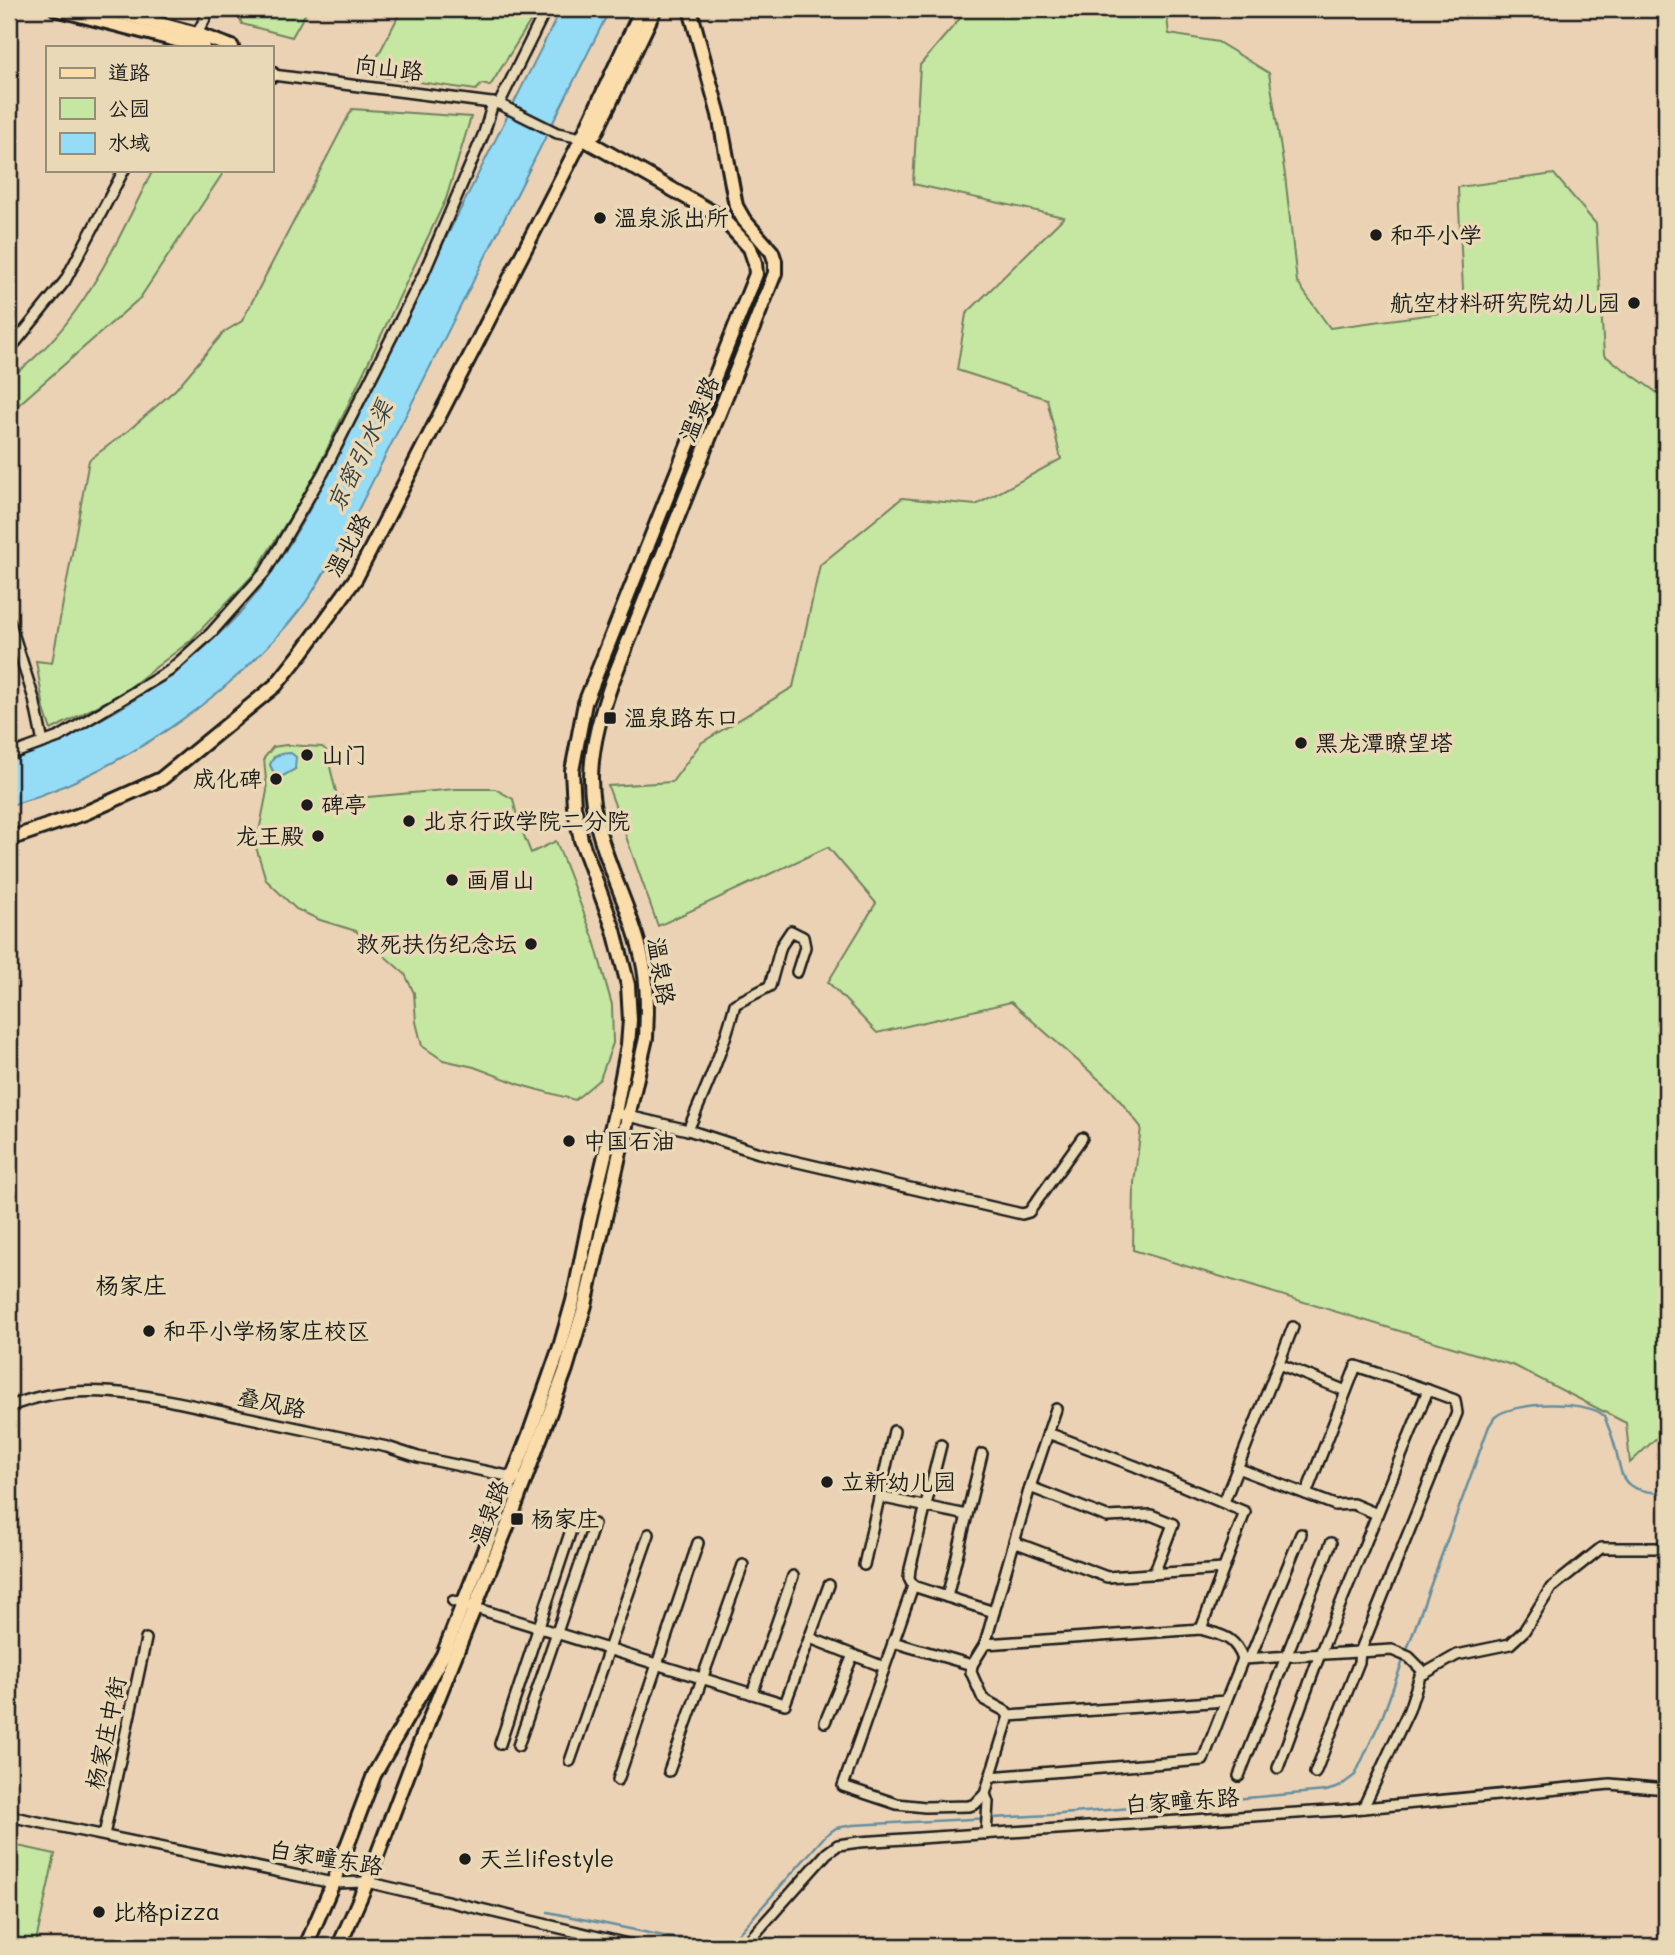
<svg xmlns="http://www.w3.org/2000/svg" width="1675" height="1955" viewBox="0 0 1675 1955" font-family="Mali,'LXGW WenKai TC',sans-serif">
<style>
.green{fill:#c5e7a1;stroke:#70825e;stroke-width:2;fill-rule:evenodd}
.water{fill:#95dcf7;stroke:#658f9f;stroke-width:2}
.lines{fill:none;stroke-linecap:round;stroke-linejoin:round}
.stream{stroke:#658f9f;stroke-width:2.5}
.minor-casing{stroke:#1c1c1c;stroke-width:14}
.major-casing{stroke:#1c1c1c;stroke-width:18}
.minor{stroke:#ead9b6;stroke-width:9}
.major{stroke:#faddab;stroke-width:12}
.poi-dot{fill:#1c1c1c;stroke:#ead9b6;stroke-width:2.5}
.labels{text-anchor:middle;stroke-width:7;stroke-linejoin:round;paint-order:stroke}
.street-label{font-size:23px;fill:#1c1c1c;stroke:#ead9b6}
.poi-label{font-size:23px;fill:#1c1c1c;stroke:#ead9b6;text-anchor:start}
.water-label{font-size:24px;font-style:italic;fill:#344248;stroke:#ead9b6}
.neighbourhood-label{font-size:24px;fill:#1c1c1c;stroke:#ead9b6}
</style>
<rect width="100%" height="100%" fill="#ecd2b4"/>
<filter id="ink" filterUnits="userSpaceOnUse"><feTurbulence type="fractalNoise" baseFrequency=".0143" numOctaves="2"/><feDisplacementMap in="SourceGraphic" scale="14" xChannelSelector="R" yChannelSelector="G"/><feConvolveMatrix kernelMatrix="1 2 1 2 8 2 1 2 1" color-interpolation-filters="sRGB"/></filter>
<g filter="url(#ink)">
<g class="green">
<polygon points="237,9 308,9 292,37 242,24"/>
<polygon points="402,9 538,9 490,86 482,84 476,90 368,75"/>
<polygon points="968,9 1166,9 1169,34 1218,42 1269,73 1285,175 1297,282 1330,328 1464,310 1458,187 1554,174 1596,224 1604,355 1666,399 1666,1429 1630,1463 1626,1423 1515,1366 1133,1250 1134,1183 1141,1127 1112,1091 1011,1002 877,1033 828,982 876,903 828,847 658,926 608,786 672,782 701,743 793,687 820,565 902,498 976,505 1061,459 1047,399 957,370 966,314 1064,217 913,184 920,65"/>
<polygon points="352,109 471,117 446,199 310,485 254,574 190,641 121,694 51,730 44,709 36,661 52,663 89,460 129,430 176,389 224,332 242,321"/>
<path d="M153,170H225L140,298L9,413V378C80,330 115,244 153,170Z"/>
<path d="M286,745L322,747L326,750L337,796L357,798L455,789H495L513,799L518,821L531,853L556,841L593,937L612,1005L613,1043L600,1079L575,1100L524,1086L474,1067L443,1060L422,1046L416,1022L414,993L405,974L356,931L320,920L296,909L266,880L256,847L267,791L264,758L273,747ZM274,757L295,769L277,779L270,765Z"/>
<polygon points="9,1844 55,1854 35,1946 9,1946"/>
</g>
<g class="water">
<path d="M561,9H610L339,548C327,567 316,589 302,607C231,698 119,772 9,806V759C95,731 175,681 238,615C268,583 289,545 310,509Z"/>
<path d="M291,753L296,757L295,769L277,779L270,765C273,755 281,753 291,753Z"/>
</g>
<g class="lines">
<path class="stream" d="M548,1912L707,1945H724L732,1941L825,1836L836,1828L853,1825L1050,1815L1326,1791L1339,1787L1355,1775L1383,1715L1489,1426C1490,1425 1494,1418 1495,1417C1511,1402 1588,1399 1604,1416C1606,1420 1608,1427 1610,1431C1626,1471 1610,1492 1666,1493"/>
<g class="minor-casing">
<g id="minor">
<polyline points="196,36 210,9"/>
<polyline points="273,75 499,104 557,133 582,138"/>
<polyline points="499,104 546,9"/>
<polyline points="9,347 15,343 65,281 124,170"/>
<polyline points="9,620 34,699 43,743"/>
<polyline points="9,755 59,737 169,671 211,633 265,572 323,473 423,275 484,133 493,103"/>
<polyline points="615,1113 688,1130 759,1153 1022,1214 1029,1212 1082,1138"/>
<path d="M688,1130C706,1089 724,1048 735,1004L770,986L781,946L791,931L803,937L805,947L797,972"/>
<polyline points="1279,1364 1346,1391"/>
<path d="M9,1407C83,1375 166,1400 241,1416C290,1426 338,1437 387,1447L418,1457L517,1478"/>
<polyline points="1048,1433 1135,1466 1245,1512 1201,1629"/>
<polyline points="1237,1468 1335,1505 1353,1504 1377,1514"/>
<polyline points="1030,1487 1107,1517 1151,1515 1173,1524 1154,1574"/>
<polyline points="879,1497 967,1515"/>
<polyline points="1224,1502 1293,1327"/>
<polyline points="1014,1542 1107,1577 1223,1569"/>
<polyline points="864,1565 894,1431"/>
<polyline points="913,1586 909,1578 910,1569 941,1445"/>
<polyline points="947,1597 982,1454"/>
<polyline points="453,1601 785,1704 829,1585"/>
<polyline points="994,1612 1030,1487 1056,1409"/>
<polyline points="810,1638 884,1667"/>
<polyline points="893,1642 972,1665"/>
<polyline points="985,1644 972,1665 971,1672 983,1699 1005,1711 1009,1716"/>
<polyline points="1250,1658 1301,1534"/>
<polyline points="752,1694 793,1576"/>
<polyline points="825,1722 853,1655"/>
<polyline points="500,1744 575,1518 594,1524 518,1746"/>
<polyline points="570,1761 649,1534"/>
<polyline points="1278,1768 1320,1654 1428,1390 1356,1366 1306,1494"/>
<polyline points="669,1771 743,1565"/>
<polyline points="1315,1773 1359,1662 1360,1652 1457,1413 1455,1400 1428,1390"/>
<polyline points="1239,1776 1331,1543"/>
<polyline points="990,1777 1203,1760 1226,1701"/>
<polyline points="618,1780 698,1543"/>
<path d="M985,1794L975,1804L969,1806L925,1807L897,1804L843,1786L913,1586L994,1612L985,1644L1201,1629C1223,1636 1234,1636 1243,1659"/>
<polyline points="1363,1808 1409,1710 1420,1676 1457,1655 1510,1644 1524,1631 1551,1588 1601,1548 1666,1548"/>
<polyline points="9,1816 333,1883 367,1882 636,1946"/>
<polyline points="986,1834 988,1802 985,1794 1009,1716 1226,1701 1243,1659 1392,1650 1409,1657 1425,1673"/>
<polyline points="104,1835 146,1639"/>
<polyline points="744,1946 827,1853 838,1845 859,1842 1343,1810 1610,1784 1666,1789"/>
</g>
</g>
<g class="major-casing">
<g id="major">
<polyline points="56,9 203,47"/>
<polyline points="104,9 197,34 232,47"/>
<polyline points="271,73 273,75"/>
<polyline points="582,138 595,134 655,9"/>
<polyline points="9,839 85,813 161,779 276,685 303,651 356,578 582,138 642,9"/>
<polyline points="306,1946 333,1883 374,1775 443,1655 529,1435 560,1347 573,1301 589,1222 615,1113 628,1045 630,1020 628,985 614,930 581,840 574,806 572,771 585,703 756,274 755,263 750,248 721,217 582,138"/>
<path d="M339,1946L367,1882L414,1758L511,1517L566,1369L585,1305L646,1038C647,1015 648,991 644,968C633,903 590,844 591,776C592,743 601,713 612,682L775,273V261L772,252L744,220L736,206L719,115L690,9"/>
</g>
</g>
<use href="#minor" class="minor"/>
<use href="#major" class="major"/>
</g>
</g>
<g class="poi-dot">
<circle cx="600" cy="218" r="7"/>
<circle cx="1376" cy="235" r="7"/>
<circle cx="1634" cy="303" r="7"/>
<rect x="603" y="711" width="14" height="14" rx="3.5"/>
<circle cx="1301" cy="743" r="7"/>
<circle cx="307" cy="755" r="7"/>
<circle cx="276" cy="779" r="7"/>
<circle cx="307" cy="805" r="7"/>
<circle cx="409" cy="821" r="7"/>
<circle cx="318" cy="836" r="7"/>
<circle cx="452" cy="880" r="7"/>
<circle cx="531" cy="944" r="7"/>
<circle cx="569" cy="1141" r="7"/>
<circle cx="149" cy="1331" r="7"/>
<circle cx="827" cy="1482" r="7"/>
<rect x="510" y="1512" width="14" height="14" rx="3.5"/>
<circle cx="465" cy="1859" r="7"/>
<circle cx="99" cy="1912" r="7"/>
</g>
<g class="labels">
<g class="street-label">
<text transform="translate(389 68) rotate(7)" y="8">向山路</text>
<text transform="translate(699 409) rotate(-68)" y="8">温泉路</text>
<text transform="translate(348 545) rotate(-61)" y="8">温北路</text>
<text transform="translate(661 971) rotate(81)" y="8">温泉路</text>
<text transform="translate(272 1403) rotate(12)" y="8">叠风路</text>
<text transform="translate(489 1513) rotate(-69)" y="8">温泉路</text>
<text transform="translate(106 1733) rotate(-78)" y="8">杨家庄中街</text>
<text transform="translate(1182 1801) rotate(-4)" y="8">白家疃东路</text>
<text transform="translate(326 1858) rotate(9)" y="8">白家疃东路</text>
</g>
<g class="poi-label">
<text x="614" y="226">温泉派出所</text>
<text x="1390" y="243">和平小学</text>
<text x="1620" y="311" text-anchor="end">航空材料研究院幼儿园</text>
<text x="624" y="726">温泉路东口</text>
<text x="1315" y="751">黑龙潭瞭望塔</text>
<text x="321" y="763">山门</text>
<text x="262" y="787" text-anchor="end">成化碑</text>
<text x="321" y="813">碑亭</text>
<text x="423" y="829">北京行政学院二分院</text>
<text x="304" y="844" text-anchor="end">龙王殿</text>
<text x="466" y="888">画眉山</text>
<text x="517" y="952" text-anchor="end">救死扶伤纪念坛</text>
<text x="583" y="1149">中国石油</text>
<text x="163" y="1339">和平小学杨家庄校区</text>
<text x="841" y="1490">立新幼儿园</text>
<text x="531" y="1527">杨家庄</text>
<text x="479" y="1867">天兰lifestyle</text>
<text x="113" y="1920">比格pizza</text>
</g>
<g class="water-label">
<text transform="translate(360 456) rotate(-64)" y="8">京密引水渠</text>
</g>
<g class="neighbourhood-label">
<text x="131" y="1294">杨家庄</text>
</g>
</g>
<rect width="1675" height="1955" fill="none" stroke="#ead9b6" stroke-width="35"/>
<rect x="18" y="18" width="1640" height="1920" fill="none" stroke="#1c1c1c" stroke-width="2.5" filter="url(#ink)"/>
<rect x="46" y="46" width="228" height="126" fill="#ead9b6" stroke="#988d78" stroke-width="2"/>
<rect x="60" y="68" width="35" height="10" fill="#faddab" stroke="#988d78" stroke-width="2"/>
<text x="108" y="80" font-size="21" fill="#1c1c1c">道路</text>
<rect x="60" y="98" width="35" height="21" fill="#c5e7a1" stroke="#988d78" stroke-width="2"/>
<text x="108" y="116" font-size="21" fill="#1c1c1c">公园</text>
<rect x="60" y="133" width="35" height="21" fill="#95dcf7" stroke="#988d78" stroke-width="2"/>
<text x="108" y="150" font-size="21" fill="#1c1c1c">水域</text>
</svg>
